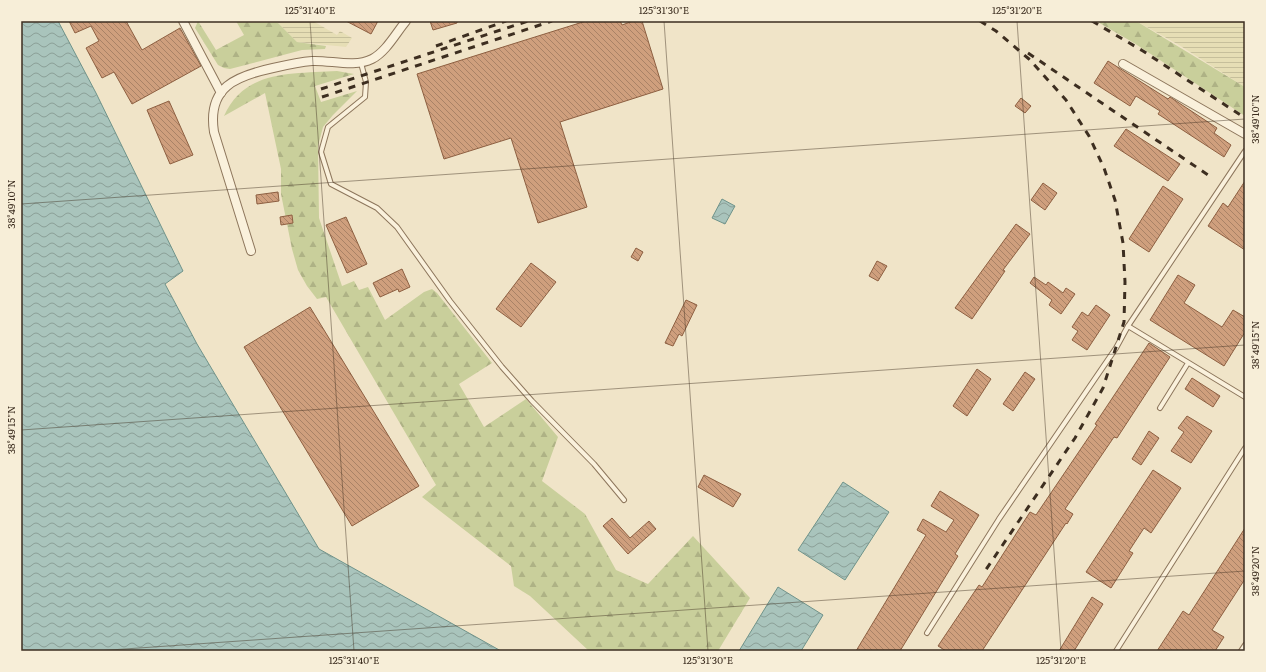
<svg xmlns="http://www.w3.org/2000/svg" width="1266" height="672" viewBox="0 0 1266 672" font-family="Literata,serif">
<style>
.farmland{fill:url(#farmland-rules)}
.forest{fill:url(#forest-firs)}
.water{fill:url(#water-waves);stroke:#6f938a}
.building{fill:url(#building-back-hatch);stroke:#8d5f41}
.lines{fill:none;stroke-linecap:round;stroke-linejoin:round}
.lane-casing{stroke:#8d765c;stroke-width:6}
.street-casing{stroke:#8d765c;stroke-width:10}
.lane{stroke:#faf1dc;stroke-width:4}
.street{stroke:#faf1dc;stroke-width:8}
.rail{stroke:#3d2e20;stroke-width:3;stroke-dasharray:7 7;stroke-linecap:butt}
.ticks{fill:none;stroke:#3d2e20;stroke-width:1;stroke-opacity:0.45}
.neatline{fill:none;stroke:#3d2e20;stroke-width:1.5}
.ticks-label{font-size:10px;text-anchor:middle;fill:#3d2e20}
</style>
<defs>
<pattern id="farmland-rules" width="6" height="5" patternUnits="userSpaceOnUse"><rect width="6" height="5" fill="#e6deb5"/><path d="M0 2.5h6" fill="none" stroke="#c6bf9b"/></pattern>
<pattern id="forest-firs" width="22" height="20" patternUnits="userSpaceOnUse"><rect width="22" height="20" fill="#c9cf9b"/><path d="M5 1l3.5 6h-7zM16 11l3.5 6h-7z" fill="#aeb285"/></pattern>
<pattern id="water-waves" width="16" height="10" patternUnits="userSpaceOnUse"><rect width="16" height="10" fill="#a9c4bc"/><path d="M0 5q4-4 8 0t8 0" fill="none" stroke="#8ba098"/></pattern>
<pattern id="building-back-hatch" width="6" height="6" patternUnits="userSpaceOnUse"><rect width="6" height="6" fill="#cf9f7d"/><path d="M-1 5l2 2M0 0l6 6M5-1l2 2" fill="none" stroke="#a98266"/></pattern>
</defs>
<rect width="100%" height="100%" fill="#f0e4c8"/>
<g class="farmland">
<polygon points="276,21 313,21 337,35 340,31 352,38 346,47 297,42"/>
<polygon points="1136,21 1245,21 1245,87 1179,45"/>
</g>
<g class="forest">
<polygon points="198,21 216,50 244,35 236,21 276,21 297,42 326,46 325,49 302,50 230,69 224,68 218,65 195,28"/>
<polygon points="1096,21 1136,21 1245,87 1245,116 1134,43"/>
<path d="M337,71L354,74L315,86L321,102L357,91L333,115L323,127L318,146L319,218L342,286L354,281L359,290L368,287L385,320L424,292L432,289L437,293L492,363L459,384L484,427L526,399L558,437L542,481L585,514L616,570L648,584L693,536L750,598L718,651H589L530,596L514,586L511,566L422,497L436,485L326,297L317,299L307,286L298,270L292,249L281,194V169L265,93L224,116C245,69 293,74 337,71Z"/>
</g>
<g class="water">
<polygon points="21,21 58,21 96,93 183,271 165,284 197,344 319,549 501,651 21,651"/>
<polygon points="722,199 735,206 725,224 712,218"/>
<polygon points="843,482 889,512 845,580 798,550"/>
<polygon points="778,587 823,615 801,651 739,651"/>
</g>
<g class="building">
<polygon points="69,21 126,21 142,50 180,28 201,66 132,104 114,72 102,78 86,48 99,41 91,26 75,33"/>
<polygon points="346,21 378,21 371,34"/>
<polygon points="430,21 457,21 457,23 433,30"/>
<polygon points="586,21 620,21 622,25 633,21 642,21 663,89 560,122 587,207 538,223 511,138 444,159 417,74"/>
<polygon points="1108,61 1168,99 1170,97 1217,128 1214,133 1231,145 1224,157 1158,114 1160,111 1136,96 1130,106 1094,83"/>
<polygon points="1021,98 1031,106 1025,113 1015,106"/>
<polygon points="169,101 193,155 170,164 147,110"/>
<polygon points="1126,129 1180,164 1168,181 1114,146"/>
<polygon points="1245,181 1245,250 1208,226 1223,203 1228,207"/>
<polygon points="1043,183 1057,193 1045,210 1031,200"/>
<polygon points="1163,186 1183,199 1149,252 1129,239"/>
<polygon points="278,192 279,201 257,204 256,195"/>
<polygon points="292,215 293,223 281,225 280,217"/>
<polygon points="346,217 367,264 347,273 326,225"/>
<polygon points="1016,224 1030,234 1003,270 1005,271 972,319 955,308"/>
<polygon points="636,248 643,252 638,261 631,257"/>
<polygon points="877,261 887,266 878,281 869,276"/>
<polygon points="531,263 556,282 521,327 496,309"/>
<polygon points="402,269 410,287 399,292 398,289 380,297 373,283"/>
<polygon points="1178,275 1195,285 1184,303 1222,327 1233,310 1245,317 1245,332 1224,366 1150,320"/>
<polygon points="1034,277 1046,285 1048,282 1063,293 1066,288 1075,294 1061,314 1049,305 1052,300 1030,283"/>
<polygon points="686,300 697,305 682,336 679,334 673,346 665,343"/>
<polygon points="1096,305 1110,315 1087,350 1072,340 1078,331 1072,327 1082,312 1088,316"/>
<polygon points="310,307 419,486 352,526 244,347"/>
<polygon points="1149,343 1170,357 1117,438 1114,437 1065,509 1073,514 1067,524 1066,523 982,651 946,651 938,646 979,585 982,587 1030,512 1036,515 1097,425 1095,424"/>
<polygon points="977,369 991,379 967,416 953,406"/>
<polygon points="1025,372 1035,379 1013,411 1003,404"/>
<polygon points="1192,378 1220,396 1213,407 1185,389"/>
<polygon points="1187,416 1212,431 1191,463 1171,451 1184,432 1178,428"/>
<polygon points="1149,431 1159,438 1141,465 1132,459"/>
<polygon points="1153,470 1181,488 1151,533 1144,528 1129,551 1133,553 1111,588 1086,572"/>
<polygon points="704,475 741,494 733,507 698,487"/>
<polygon points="940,491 979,515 955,554 958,556 900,651 856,651 926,535 917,530 923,519 946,532 954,520 931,506"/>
<polygon points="612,518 630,538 649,521 656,529 628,554 603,526"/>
<polygon points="1245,528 1245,579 1212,630 1224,637 1215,651 1157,651 1183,611 1189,615"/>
<polygon points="1092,597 1103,604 1074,651 1059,651"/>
</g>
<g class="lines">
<g class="lane-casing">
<g id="lane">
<polyline points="361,63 366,82 365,97 328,127 321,152 331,184 377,208 397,227 450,301 502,367 532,401 594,464 624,500"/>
<polyline points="1128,326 1245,151"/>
<polyline points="1160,408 1188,363"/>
<polyline points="927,633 999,519 1116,348 1128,326 1245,397"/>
<polyline points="1116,651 1245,448"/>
<polyline points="1241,651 1245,645"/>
</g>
</g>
<g class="street-casing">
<g id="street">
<polyline points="183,21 221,93"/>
<polyline points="1123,64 1245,134"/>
<path d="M251,251L214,132C207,87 236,76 273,68C286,65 299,62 312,61C331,60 354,68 372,59C386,52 396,33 406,21"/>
</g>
</g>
<use href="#lane" class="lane"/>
<use href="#street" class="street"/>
<g class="rail">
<polyline points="980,21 996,31 1029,59 1066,100 1089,136 1104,168 1115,200 1123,243 1125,282 1124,322 1103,388 1075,438 983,574"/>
<polyline points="1092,21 1143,51 1245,118"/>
<polyline points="436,46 506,21"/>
<polyline points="1028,53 1211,177"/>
<polyline points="321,89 528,21"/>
<polyline points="322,97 552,21"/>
</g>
</g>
<path class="ticks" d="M310,21L354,651M664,21L708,651M1017,21L1061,651M21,204L1245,119M21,430L1245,345M96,651L1245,571"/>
<rect width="1266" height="672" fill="none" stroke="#f7eed8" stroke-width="44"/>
<rect x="22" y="22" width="1222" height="628" class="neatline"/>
<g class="ticks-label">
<text x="310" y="14">125°31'40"E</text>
<text x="664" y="14">125°31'30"E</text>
<text x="1017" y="14">125°31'20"E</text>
<text transform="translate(1255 119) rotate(-90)" y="4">38°49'10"N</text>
<text transform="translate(11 204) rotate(-90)" y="4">38°49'10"N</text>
<text transform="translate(1255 345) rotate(-90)" y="4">38°49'15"N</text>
<text transform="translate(11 430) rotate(-90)" y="4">38°49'15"N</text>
<text transform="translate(1255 571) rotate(-90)" y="4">38°49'20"N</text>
<text x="354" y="664">125°31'40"E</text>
<text x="708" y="664">125°31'30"E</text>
<text x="1061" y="664">125°31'20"E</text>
</g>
</svg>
